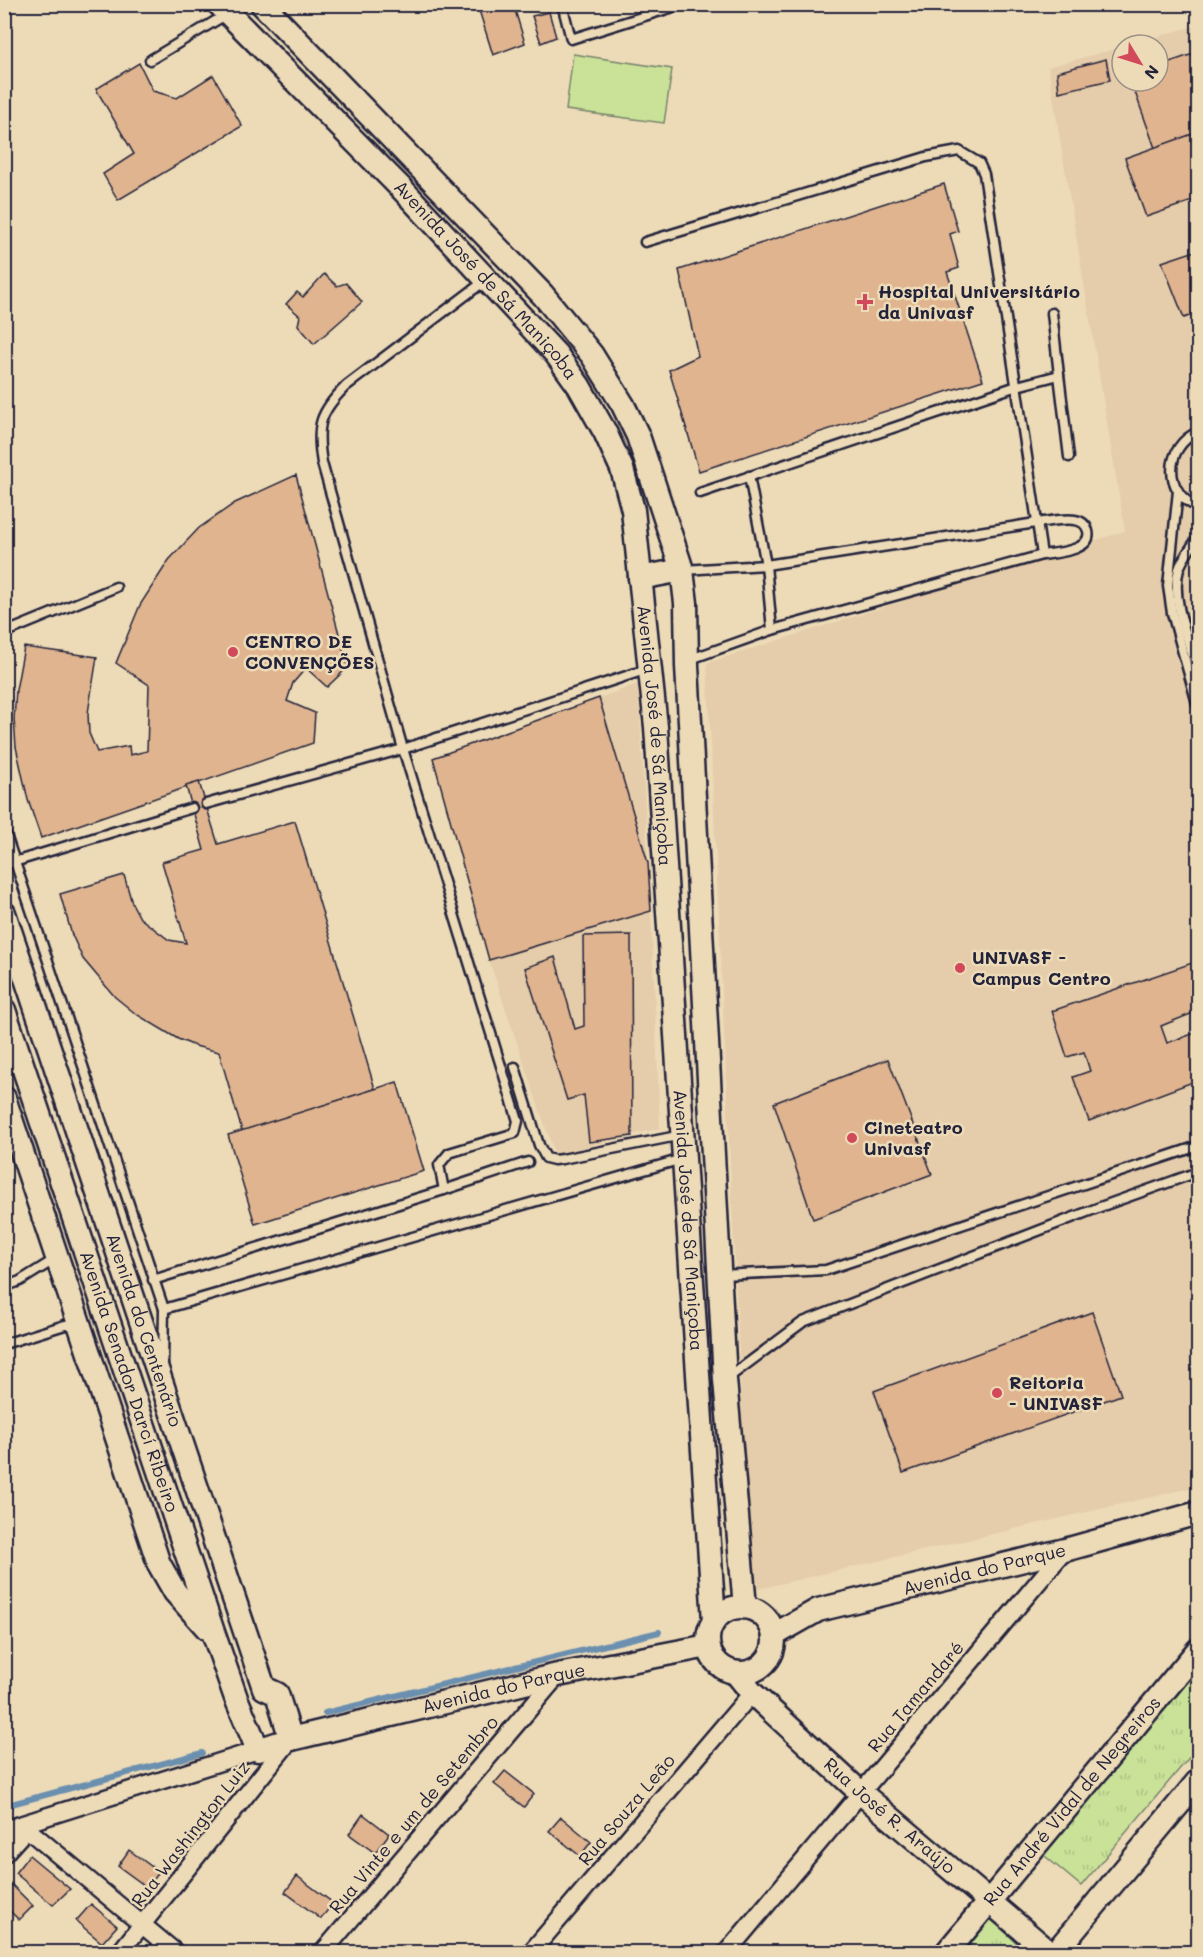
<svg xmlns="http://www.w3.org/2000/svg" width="1203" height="1957" viewBox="0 0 1203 1957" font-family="Mali,sans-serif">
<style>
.built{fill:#e5ccaa}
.park{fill:url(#park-tufts);stroke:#76826a;stroke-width:1.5}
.pitch{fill:#cae298;stroke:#76826a;stroke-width:1.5}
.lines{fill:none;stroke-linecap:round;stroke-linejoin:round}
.stream{stroke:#6b8faf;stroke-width:6}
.building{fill:#dfb48f;stroke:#22223b;stroke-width:1.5}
.lane-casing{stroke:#22223b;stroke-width:13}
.street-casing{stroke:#22223b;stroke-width:21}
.secondary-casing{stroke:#22223b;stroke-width:27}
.lane{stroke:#eddbb8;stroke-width:8}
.street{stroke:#eddbb8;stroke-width:16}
.secondary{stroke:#eddbb8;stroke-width:22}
.poi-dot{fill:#d1495b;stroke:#eddbb8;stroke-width:2}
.labels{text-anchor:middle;stroke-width:5;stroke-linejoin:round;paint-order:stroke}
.street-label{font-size:18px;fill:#22223b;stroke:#eddbb8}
.poi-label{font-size:18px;font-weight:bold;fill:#22223b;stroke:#eddbb8;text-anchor:start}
</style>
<defs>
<pattern id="park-tufts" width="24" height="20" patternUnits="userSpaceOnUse" patternTransform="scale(1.5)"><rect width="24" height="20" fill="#cae298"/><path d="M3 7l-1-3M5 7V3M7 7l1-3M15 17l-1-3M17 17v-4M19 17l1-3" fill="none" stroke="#adc284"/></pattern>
</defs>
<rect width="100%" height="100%" fill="#eddbb8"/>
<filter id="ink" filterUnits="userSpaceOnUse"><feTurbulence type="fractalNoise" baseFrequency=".0167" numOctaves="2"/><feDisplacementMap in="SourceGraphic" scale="12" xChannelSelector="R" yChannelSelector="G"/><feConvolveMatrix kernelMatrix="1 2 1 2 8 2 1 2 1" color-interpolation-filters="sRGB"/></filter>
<g filter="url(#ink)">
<g class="built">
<polygon points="1198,25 1198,1486 750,1591 707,663 1125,531 1048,67 1122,47 1122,81 1158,81 1158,45 1128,45"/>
<polygon points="638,684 651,911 660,1128 555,1155 489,960 433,758"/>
</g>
<g class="park">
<polygon points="1198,1653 1198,1747 1081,1886 1034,1847"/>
<polygon points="982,1910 1023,1949 1020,1952 946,1952"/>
</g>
<polygon class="pitch" points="573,54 672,69 664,123 566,110"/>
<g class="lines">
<g class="stream">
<polyline points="325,1713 659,1632"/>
<polyline points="4,1806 202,1753"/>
</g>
</g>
<g class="building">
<polygon points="486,4 523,4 514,7 525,43 493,55 478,7"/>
<polygon points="549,12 556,37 541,43 532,16"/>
<polygon points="1196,53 1198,61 1198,132 1155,148 1131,81 1158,81 1158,66"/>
<polygon points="1106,59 1110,80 1059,92 1057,72"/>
<polygon points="139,63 153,91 177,98 213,75 242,126 118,200 103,174 134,154 96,89"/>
<polygon points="1198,132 1198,199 1146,217 1125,158"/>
<polygon points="944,184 958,231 950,234 959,268 947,272 983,380 699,471 669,370 698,356 679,270"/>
<polygon points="1198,250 1198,313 1184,318 1162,262"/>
<polygon points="324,274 337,286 346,283 362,302 314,344 298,325 300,316 286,304 297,292 303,297"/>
<polygon points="296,475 348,667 327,687 306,668 293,683 287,701 315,713 313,743 41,838 28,800 16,747 14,719 16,690 24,647 97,657 88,713 89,733 97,752 129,746 130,755 147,751 149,685 116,663 140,605 169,560 199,528 235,503"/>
<polygon points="599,698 648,863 651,911 489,960 433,758"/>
<polygon points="199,782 218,844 295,821 375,1089 242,1131 219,1052 195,1046 178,1039 136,1014 115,997 83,959 72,935 60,894 124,875 132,903 140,918 169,940 186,943 162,862 204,850 186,786"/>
<polygon points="631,935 632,1136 589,1142 584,1095 567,1100 525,968 555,957 575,1029 584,1026 583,936"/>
<polygon points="1198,961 1198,1011 1161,1026 1167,1043 1198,1032 1198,1080 1089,1121 1073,1077 1090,1071 1084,1052 1067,1057 1052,1011"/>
<polygon points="888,1059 932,1174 813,1219 774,1103"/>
<polygon points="397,1082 424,1171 255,1224 228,1135"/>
<polygon points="1092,1312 1121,1395 903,1473 874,1391"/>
<polygon points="505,1771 534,1794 524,1807 494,1784"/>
<polygon points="363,1814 389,1834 375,1853 349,1834"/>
<polygon points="561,1817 591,1842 580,1856 549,1831"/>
<polygon points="129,1850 159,1872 148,1888 118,1866"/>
<polygon points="29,1855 70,1889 53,1905 15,1873"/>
<polygon points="297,1876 333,1903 321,1919 285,1892"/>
<polygon points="9,1882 33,1906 19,1920 4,1905 4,1886"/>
<polygon points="91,1904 117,1926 102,1943 76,1921"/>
</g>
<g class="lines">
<g class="lane-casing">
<g id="lane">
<polyline points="562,4 571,39 683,4"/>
<polyline points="150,60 227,14"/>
<polyline points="645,242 926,157 959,151 979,163 984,174 1042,555"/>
<polyline points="1059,375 1069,457"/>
<path d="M1198,432C1164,446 1163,494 1198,507"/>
<polyline points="749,476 766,565 772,630"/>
<polyline points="1178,491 1168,586 1172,613 1198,707"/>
<polyline points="700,493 1017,386 1059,375 1052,313"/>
<path d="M1198,537C1192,547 1183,557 1179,569C1170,599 1190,644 1198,673"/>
<path d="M683,570L766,565L1036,523C1048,522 1063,518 1075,520C1082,521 1086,524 1088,531C1093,551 1055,553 1042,555L772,630L688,660"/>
<polyline points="4,633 116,587"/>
<polyline points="206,804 403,749 648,669"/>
<polyline points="4,829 164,1309 163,1363"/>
<polyline points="4,865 192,808"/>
<polyline points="515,1067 539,1145 546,1158 554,1160 562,1159 682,1135"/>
<path d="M444,1190L439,1165L449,1153L515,1133L518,1121L403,749L322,463C316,426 319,413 346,386L486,280"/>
<polyline points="721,1275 826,1270 1198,1146"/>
<polyline points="153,1280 444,1190 528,1162"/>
<polyline points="4,1287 20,1281 57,1258"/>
<polyline points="164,1309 682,1159"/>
<polyline points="4,1344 65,1325 76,1325"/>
<polyline points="728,1378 803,1322 1100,1207 1198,1172"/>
</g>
</g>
<g class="street-casing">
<g id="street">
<polyline points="26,1828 175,1952"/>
<polyline points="4,1830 258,1750"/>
<polyline points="4,1854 32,1823"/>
<polyline points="120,1952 291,1739"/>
<polyline points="323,1952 558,1675"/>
<polyline points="531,1952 752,1693"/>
<polyline points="727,1952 1065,1550"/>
</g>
</g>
<g class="secondary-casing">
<g id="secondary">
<path id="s1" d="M219,4L403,190L556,354L579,386L605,432L622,469L633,510L656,727L714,1621"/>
<polyline points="262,4 543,295 592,355 623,405 638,436 682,570 686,603 687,666 725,1380 745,1607"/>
<polyline points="640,578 682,570"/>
<path id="s2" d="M4,913L264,1688L277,1694L291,1739"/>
<path id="s3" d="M4,1010L214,1635L236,1698L258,1750L291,1739L558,1675L708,1646"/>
<polyline points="4,1098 159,1564 175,1592 207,1628"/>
<circle cx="741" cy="1640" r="33"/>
<path id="s4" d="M774,1635L818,1610L1065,1550L1198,1513"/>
<path id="s5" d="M736,1673L752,1693L861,1793L1049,1952"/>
<path id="s6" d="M947,1952L1198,1650"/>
<polyline points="1056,1952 1198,1781"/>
</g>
</g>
<use href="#lane" class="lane"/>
<use href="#street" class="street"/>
<use href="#secondary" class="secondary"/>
</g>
</g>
<g class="poi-dot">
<path d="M862 293h6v6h6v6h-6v6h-6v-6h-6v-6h6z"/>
<circle cx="233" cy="652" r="6"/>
<circle cx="960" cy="968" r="6"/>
<circle cx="852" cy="1138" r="6"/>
<circle cx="997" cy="1393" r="6"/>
</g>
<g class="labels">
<g class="street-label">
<text dy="6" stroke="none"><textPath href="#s1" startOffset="384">Avenida José de Sá Maniçoba</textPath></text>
<text dy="6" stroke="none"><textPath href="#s1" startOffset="888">Avenida José de Sá Maniçoba</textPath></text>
<text dy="6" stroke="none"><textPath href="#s1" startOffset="1374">Avenida José de Sá Maniçoba</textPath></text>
<text dy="6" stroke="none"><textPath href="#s2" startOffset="440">Avenida do Centenário</textPath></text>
<text dy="6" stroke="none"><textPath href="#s3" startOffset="392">Avenida Senador Darcí Ribeiro</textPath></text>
<text dy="6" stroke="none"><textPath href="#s4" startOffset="222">Avenida do Parque</textPath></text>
<text dy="6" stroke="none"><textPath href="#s3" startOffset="1036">Avenida do Parque</textPath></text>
<text transform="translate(916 1697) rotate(-50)" y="6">Rua Tamandaré</text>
<text dy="6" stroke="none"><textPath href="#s6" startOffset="196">Rua André Vidal de Negreiros</textPath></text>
<text transform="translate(627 1810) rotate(-50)" y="6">Rua Souza Leão</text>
<text transform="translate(414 1815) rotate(-50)" y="6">Rua Vinte e um de Setembro</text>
<text dy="6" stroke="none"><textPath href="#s5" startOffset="210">Rua José R. Araújo</textPath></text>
<text transform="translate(191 1834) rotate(-52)" y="6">Rua Washington Luiz</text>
</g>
<g class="poi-label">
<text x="878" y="298">Hospital Universitário<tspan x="878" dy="21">da Univasf</tspan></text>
<text x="245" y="648">CENTRO DE<tspan x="245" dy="21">CONVENÇÕES</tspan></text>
<text x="972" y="964">UNIVASF -<tspan x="972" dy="21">Campus Centro</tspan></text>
<text x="864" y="1134">Cineteatro<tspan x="864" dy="21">Univasf</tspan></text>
<text x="1009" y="1389">Reitoria<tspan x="1009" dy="21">- UNIVASF</tspan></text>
</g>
</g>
<rect width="1203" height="1957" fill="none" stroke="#eddbb8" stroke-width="24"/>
<rect x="12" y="12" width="1179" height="1933" fill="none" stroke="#22223b" stroke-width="2" filter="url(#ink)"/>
<g transform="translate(1140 63) rotate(128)"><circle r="28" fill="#eddbb8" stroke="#9c9186" stroke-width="1.5"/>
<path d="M0-4.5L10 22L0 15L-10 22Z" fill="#d1495b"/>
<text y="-9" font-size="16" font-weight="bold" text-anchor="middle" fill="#22223b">N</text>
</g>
</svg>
